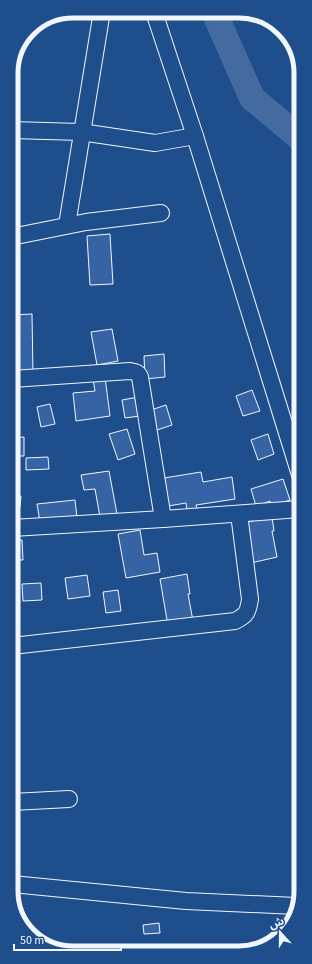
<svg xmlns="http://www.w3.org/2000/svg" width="312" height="964" viewBox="0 0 312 964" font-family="'Source Sans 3','Noto Sans Arabic',sans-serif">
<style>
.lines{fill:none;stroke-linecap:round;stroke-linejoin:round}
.river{stroke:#446ba0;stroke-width:26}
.building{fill:#3563a3;stroke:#f2f6ff}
.minor-casing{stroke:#f2f6ff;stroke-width:18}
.minor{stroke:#1f4e8c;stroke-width:16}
.rim{fill:none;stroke:#f2f6ff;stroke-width:5}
</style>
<rect width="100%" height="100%" fill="#1f4e8c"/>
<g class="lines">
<polyline class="river" points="214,12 252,98 300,138"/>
</g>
<g class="building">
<polygon points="110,234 113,284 90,285 87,236"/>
<polygon points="32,314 33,374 12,374 11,315"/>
<polygon points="112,329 118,361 97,365 91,332"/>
<polygon points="164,354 165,377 145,379 144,356"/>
<polygon points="105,377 110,416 76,421 73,393 95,391 93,379"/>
<polygon points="12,387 15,387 16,415 12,415"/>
<polygon points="252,390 260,411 243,416 236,396"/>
<polygon points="138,397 140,416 125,418 122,400"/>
<polygon points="50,404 55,424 41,427 37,407"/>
<polygon points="166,405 172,425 154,431 148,411"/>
<polygon points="127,429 135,454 118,460 109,434"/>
<polygon points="268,434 274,454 258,460 251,440"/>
<polygon points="24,437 24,456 12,456 12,438"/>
<polygon points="48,457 49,469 26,470 26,458"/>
<polygon points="109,471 117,514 100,517 95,489 84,490 81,475"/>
<polygon points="201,472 203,482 232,477 235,499 196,505 197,509 187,510 186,503 168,506 164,478"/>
<polygon points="283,479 290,500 272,506 270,501 256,506 251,489"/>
<polygon points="12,496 21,496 20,507 14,507 14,520 12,520"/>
<polygon points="75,500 77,518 40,522 37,504"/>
<polygon points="272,517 274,531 272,531 277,557 251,563 243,523"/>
<polygon points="140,530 144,555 157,553 160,572 126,578 118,534"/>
<polygon points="12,540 22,540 23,560 12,560"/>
<polygon points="187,574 190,594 188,594 193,621 168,626 160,579"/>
<polygon points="87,575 90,596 68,599 65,578"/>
<polygon points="18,582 20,603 12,604 12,583"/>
<polygon points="41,583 42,600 23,601 22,584"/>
<polygon points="118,590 121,611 106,613 103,592"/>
<polygon points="159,923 160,933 144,934 143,925"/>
<polygon points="148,950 185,951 185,952 148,952"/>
</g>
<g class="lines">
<g class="minor-casing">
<g id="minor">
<polyline points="154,12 195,136 300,475"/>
<polyline points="11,130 81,132 155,143 195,136"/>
<polyline points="67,225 102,11"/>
<polyline points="11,237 86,222 161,213"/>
<path d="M12,379L130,371C135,372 138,372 140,377L163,519"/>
<polyline points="12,528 163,519 300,509"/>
<path d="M12,646L235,621C247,615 248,612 250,599L239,514"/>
<polyline points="12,802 69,799"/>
<polyline points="12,884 186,901 296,906"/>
</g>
</g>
<use href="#minor" class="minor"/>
</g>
<path d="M0 0H312V964H0ZM73 18H239A55 55 0 0 1 294 73V891A55 55 0 0 1 239 946H73A55 55 0 0 1 18 891V73A55 55 0 0 1 73 18Z" fill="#1f4e8c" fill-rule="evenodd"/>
<path class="rim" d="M73 18H239A55 55 0 0 1 294 73V891A55 55 0 0 1 239 946H73A55 55 0 0 1 18 891V73A55 55 0 0 1 73 18Z"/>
<g transform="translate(280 932) rotate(339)" stroke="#1f4e8c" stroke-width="3" paint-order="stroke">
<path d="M0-3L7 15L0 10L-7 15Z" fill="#f2f6ff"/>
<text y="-6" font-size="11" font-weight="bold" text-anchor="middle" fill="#f2f6ff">ش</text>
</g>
<path d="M14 944v6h107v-6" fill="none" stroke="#f2f6ff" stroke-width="2"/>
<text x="20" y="944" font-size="12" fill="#f2f6ff" stroke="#1f4e8c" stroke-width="3" paint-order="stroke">50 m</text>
</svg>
